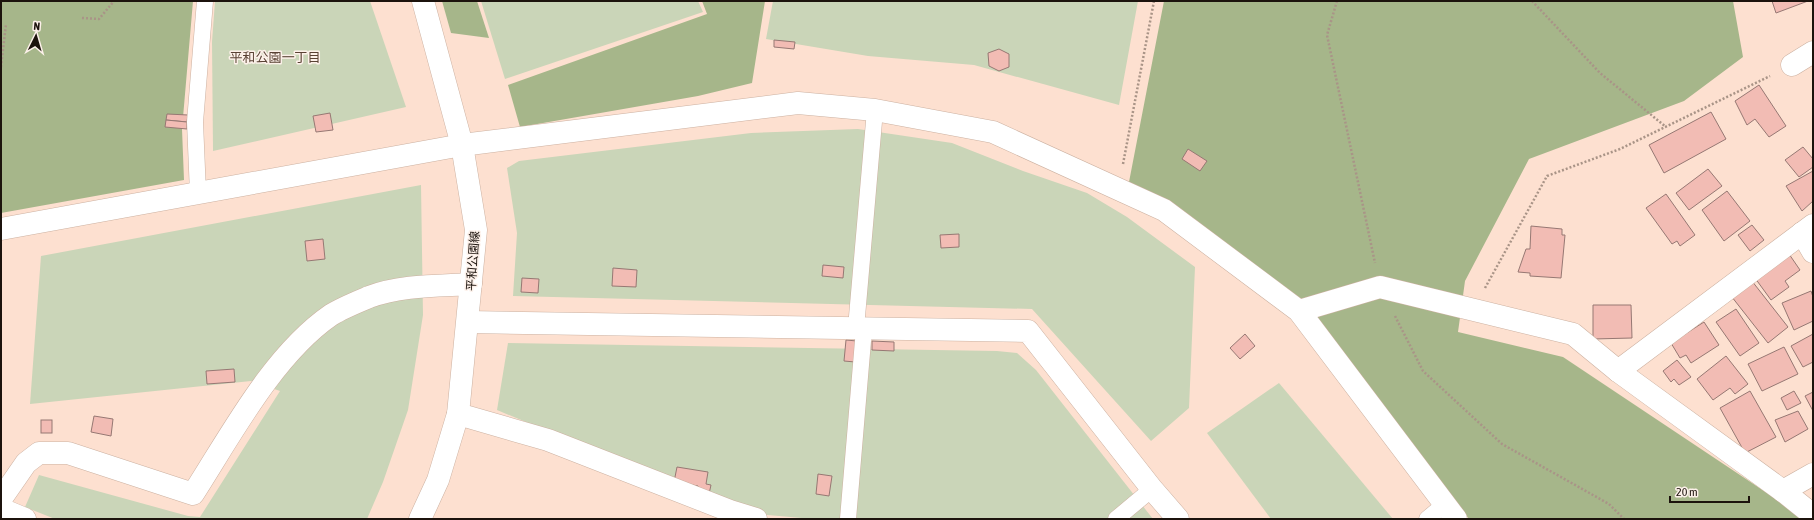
<svg xmlns="http://www.w3.org/2000/svg" width="1814" height="520" viewBox="0 0 1814 520" font-family="'Asap Condensed','Noto Sans JP',sans-serif">
<style>
.green{fill:#cad5b8}
.forest{fill:#a6b68a}
.building{fill:#f2bcb4;stroke:#967873}
.lines{fill:none;stroke-linecap:round;stroke-linejoin:round}
.lane-casing{stroke:#ccb1a1;stroke-width:17}
.street-casing{stroke:#ccb1a1;stroke-width:23}
.secondary-casing{stroke:#ccb1a1;stroke-width:23}
.path{stroke:#a99487;stroke-width:2.5;stroke-dasharray:2 2;stroke-linecap:butt}
.lane{stroke:#fff;stroke-width:16}
.street{stroke:#fff;stroke-width:22}
.secondary{stroke:#fff;stroke-width:22}
.labels{text-anchor:middle;stroke-width:3;stroke-linejoin:round;paint-order:stroke}
.street-label{font-size:12px;fill:#1c130d;stroke:#fdf1ea}
.neighbourhood-label{font-size:13px;fill:#594234;stroke:#fdf1ea}
</style>
<rect width="100%" height="100%" fill="#fde0d0"/>
<g class="green">
<polygon points="215,1 370,1 406,107 213,151 212,42"/>
<polygon points="481,1 698,1 703,12 505,79"/>
<polygon points="773,1 1138,1 1119,105 974,65 868,56 766,39"/>
<polygon points="858,129 952,143 1023,171 1087,193 1127,217 1195,267 1189,408 1151,441 1032,309 513,296 517,233 507,168 519,161 751,133"/>
<polygon points="421,185 423,315 408,410 383,482 367,519 55,519 25,507 39,475 188,516 200,517 280,391 251,381 30,404 41,256"/>
<polygon points="508,343 997,351 1017,353 1036,370 1153,519 813,519 745,513 497,410"/>
<polygon points="1279,383 1393,519 1271,519 1207,433"/>
</g>
<g class="forest">
<polygon points="1,1 193,1 182,129 184,180 1,213"/>
<polygon points="442,1 477,1 489,38 451,33"/>
<polygon points="702,1 765,1 752,83 698,96 520,127 508,85 707,14"/>
<polygon points="1164,1 1733,1 1743,57 1684,101 1529,159 1465,281 1458,332 1563,357 1779,501 1801,519 1469,519 1323,327 1129,182"/>
</g>
<g class="building">
<polygon points="1772,1 1808,1 1776,13"/>
<polygon points="774,40 795,42 794,49 774,47"/>
<polygon points="999,49 1009,54 1009,67 999,71 989,66 988,53"/>
<polygon points="1759,85 1786,126 1769,137 1755,119 1747,125 1735,101"/>
<polygon points="1711,112 1726,139 1664,173 1649,145"/>
<polygon points="330,113 333,130 316,132 313,116"/>
<polygon points="167,114 188,115 187,122 166,120"/>
<polygon points="166,120 187,122 187,129 165,127"/>
<polygon points="1803,147 1813,159 1813,167 1799,177 1785,160"/>
<polygon points="1188,149 1207,161 1200,171 1182,159"/>
<polygon points="1708,169 1722,186 1689,210 1676,193"/>
<polygon points="1813,171 1813,201 1802,211 1786,186"/>
<polygon points="1727,191 1750,221 1724,241 1702,210"/>
<polygon points="1666,194 1695,235 1680,246 1677,241 1672,244 1646,208"/>
<polygon points="1752,225 1764,240 1750,251 1738,235"/>
<polygon points="1531,226 1562,229 1562,235 1565,235 1561,278 1530,276 1530,273 1518,272 1526,249 1530,249"/>
<polygon points="959,234 959,247 941,248 940,235"/>
<polygon points="323,239 325,259 307,261 305,241"/>
<polygon points="1789,254 1800,270 1785,281 1789,287 1771,300 1755,278"/>
<polygon points="823,265 844,267 843,278 822,276"/>
<polygon points="613,268 637,270 636,287 612,286"/>
<polygon points="1748,276 1788,327 1768,343 1728,292"/>
<polygon points="522,278 539,279 538,293 521,292"/>
<polygon points="1811,291 1813,297 1813,321 1794,330 1782,303"/>
<polygon points="1593,305 1631,305 1632,338 1593,339"/>
<polygon points="1736,309 1759,343 1740,356 1716,322"/>
<polygon points="1704,322 1719,345 1691,363 1686,355 1680,358 1671,343"/>
<polygon points="1245,334 1255,346 1240,359 1230,348"/>
<polygon points="1813,334 1813,362 1803,367 1791,346"/>
<polygon points="846,340 857,341 855,362 844,361"/>
<polygon points="872,341 894,342 894,351 872,350"/>
<polygon points="1784,347 1798,374 1762,391 1748,364"/>
<polygon points="1726,356 1748,384 1735,394 1730,388 1713,400 1697,379"/>
<polygon points="1677,360 1691,377 1679,385 1674,379 1671,382 1663,371"/>
<polygon points="234,369 235,382 207,384 206,371"/>
<polygon points="1750,391 1776,437 1745,453 1720,408"/>
<polygon points="1794,391 1801,403 1787,410 1781,398"/>
<polygon points="1813,392 1813,411 1805,396"/>
<polygon points="1798,411 1808,429 1785,442 1775,420"/>
<polygon points="94,416 113,419 111,436 91,432"/>
<rect x="41" y="420" width="11" height="13"/>
<polygon points="677,467 708,472 706,484 711,485 709,494 698,492 698,486 674,482"/>
<polygon points="818,474 832,476 829,496 816,494"/>
</g>
<g class="lines">
<g class="lane-casing">
<g id="lane">
<polyline points="198,193 195,122 205,1"/>
<polyline points="856,328 875,110"/>
<polyline points="848,519 864,329"/>
<polyline points="1116,519 1152,489"/>
<polyline points="1427,519 1445,504"/>
</g>
</g>
<g class="street-casing">
<g id="street">
<polyline points="1792,65 1813,52"/>
<polyline points="1802,233 1813,252"/>
<polyline points="1299,311 1380,287 1573,334 1618,371 1783,491 1813,515"/>
<polyline points="468,322 1028,331 1152,489 1178,519"/>
<polyline points="1618,371 1813,225"/>
<polyline points="458,414 548,440 730,511 756,519"/>
<polyline points="1783,491 1813,474"/>
<path d="M1,499L26,463L39,453H68L193,494C231,435 273,355 331,315C342,308 357,302 369,297C401,285 438,286 471,284"/>
<polyline points="1,509 25,519"/>
</g>
</g>
<g class="secondary-casing">
<g id="secondary">
<polyline points="1,229 462,145 798,103 875,110 993,132 1164,210 1299,311 1456,519"/>
<polyline points="420,519 438,480 458,414 476,230 462,145 423,1"/>
</g>
</g>
<g class="path">
<polyline points="1337,1 1327,35 1375,263"/>
<polyline points="1532,1 1600,73 1666,127"/>
<polyline points="82,18 99,19 114,1"/>
<polyline points="1,67 6,24"/>
<polyline points="1123,164 1154,1"/>
<polyline points="1485,288 1547,176 1620,149 1770,76"/>
<polyline points="1395,316 1423,371 1502,444 1609,504 1624,519"/>
</g>
<use href="#lane" class="lane"/>
<use href="#street" class="street"/>
<use href="#secondary" class="secondary"/>
</g>
<g class="labels">
<g class="street-label">
<text transform="translate(473 261) rotate(-86)" y="4">平和公園線</text>
</g>
<g class="neighbourhood-label">
<text x="275" y="62">平和公園一丁目</text>
</g>
</g>
<rect width="1814" height="520" fill="none" stroke="#1c130d" stroke-width="4"/>
<g transform="translate(36 36) rotate(5)" stroke="#fdf1ea" stroke-width="3" paint-order="stroke">
<path d="M0-3L7 15L0 10L-7 15Z" fill="#1c130d"/>
<text y="-6" font-size="11" font-weight="bold" text-anchor="middle" fill="#1c130d">N</text>
</g>
<path d="M1670 496v6h79v-6" fill="none" stroke="#1c130d" stroke-width="2"/>
<text x="1676" y="496" font-size="12" fill="#1c130d" stroke="#fdf1ea" stroke-width="3" paint-order="stroke">20 m</text>
</svg>
